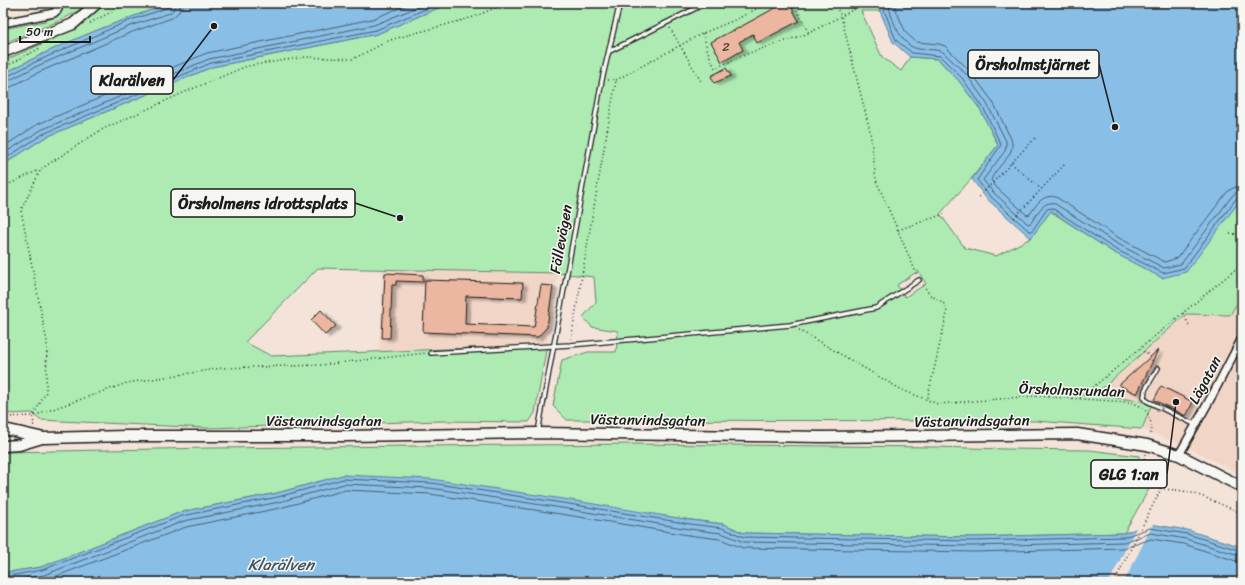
<svg xmlns="http://www.w3.org/2000/svg" width="1245" height="585" viewBox="0 0 1245 585" font-family="Sriracha,sans-serif">
<style>
.built{fill:#f1d6c8}
.green{fill:#adebb3;stroke:#648468;fill-rule:evenodd}
.water{fill:#89bfe7;stroke:#5d7e96}
.pier{fill:#f3e3d9}
.lines{fill:none;stroke-linecap:round;stroke-linejoin:round}
.shore{stroke:#485d6d;stroke-width:1}
.building{fill:#ecb7a0;stroke:#1c1c1c;filter:url(#shadow)}
.lane-casing{stroke:#1c1c1c;stroke-width:6}
.street-casing{stroke:#1c1c1c;stroke-width:10}
.secondary-casing{stroke:#1c1c1c;stroke-width:13}
.path{stroke:#1c1c1c;stroke-width:1.5;stroke-dasharray:1 3;stroke-linecap:butt}
.lane{stroke:#f6f6f2;stroke-width:3.5}
.street{stroke:#f6f6f2;stroke-width:7}
.secondary{stroke:#f6f6f2;stroke-width:10}
.oneway{stroke:#949492}
.labels{text-anchor:middle;stroke-width:3;stroke-linejoin:round;paint-order:stroke}
.number-label{font-size:13px;fill:#50433d}
.street-label{font-size:15px;fill:#1c1c1c;stroke:#f6f6f2}
.water-label{font-size:16px;font-style:italic;fill:#425563;stroke:#f6f6f2}
.leader{fill:none;stroke:#1c1c1c;stroke-width:1.5}
.callout-dot{fill:#1c1c1c;stroke:#f6f6f2;stroke-width:1.5}
.callout{fill:#f6f6f2;stroke:#1c1c1c;stroke-width:1.5}
.callout-label{font-size:16px;text-anchor:middle;font-weight:bold;fill:#1c1c1c}
</style>
<defs>
<filter id="shadow"><feDropShadow dx="4.5" dy="2.5" stdDeviation="1" flood-color="#0004"/></filter>
</defs>
<rect width="100%" height="100%" fill="#f3e3d9"/>
<filter id="ink" filterUnits="userSpaceOnUse"><feTurbulence type="fractalNoise" baseFrequency=".025" numOctaves="2"/><feDisplacementMap in="SourceGraphic" scale="8" xChannelSelector="R" yChannelSelector="G"/><feConvolveMatrix kernelMatrix="1 2 1 2 8 2 1 2 1" color-interpolation-filters="sRGB"/></filter>
<g filter="url(#ink)">
<g class="built">
<polygon points="383,269 558,273 547,345 379,352"/>
<polygon points="1242,295 1242,475 1185,446 1142,429 1151,406 1141,401 1095,396 1186,314 1230,315"/>
</g>
<g class="green">
<path d="M61,3H89C64,23 32,30 3,44V29L45,21L61,14Z"/>
<path d="M103,3H172C114,22 57,45 3,74V61C38,45 77,32 103,3Z"/>
<path d="M450,3H880V11H861L882,57L901,71L910,57L938,59L959,81L980,109L998,145L971,179L940,214L965,248L996,256L1031,238L1050,211L1111,251L1163,278L1239,202L1242,201V295L1230,315L1186,314L1095,395L1141,401L1151,406L1142,429L1036,421L567,420L553,406L562,360L588,352H616L618,331L592,327L583,317L596,302L594,277L558,273L318,268L245,342L271,356L547,345L535,413L529,422L442,421L207,428L40,420L32,413L3,414V165L44,138L212,67L377,34ZM918,271L926,284L905,297L897,285Z"/>
<polygon points="629,444 936,447 1005,449 1089,450 1139,456 1139,476 1149,489 1124,533 974,537 744,533 723,524 343,475 277,493 181,512 41,567 3,573 3,452 210,448"/>
</g>
<g class="water">
<path d="M172,3H450L377,34L212,67L44,138L3,165V74C57,45 114,22 172,3Z"/>
<polygon points="880,3 1242,3 1242,201 1239,202 1186,272 1162,278 1111,251 1051,211 1031,238 986,198 972,179 998,145 980,109 959,81 938,59 910,57 893,42 880,11"/>
<polygon points="343,475 431,479 570,500 690,520 724,524 744,533 974,537 1124,533 1150,524 1187,530 1242,547 1242,582 3,582 3,573 41,567 181,512 277,493"/>
</g>
<polygon class="pier" points="1149,522 1154,522 1124,582 1109,582 1137,526"/>
<g class="lines">
<g class="shore">
<polyline points="884,3 884,10 896,40 912,53 940,56 962,78 983,107 1001,145 977,180 989,195 1029,231 1032,231 1047,209 1052,208 1113,248 1163,273 1184,268 1236,199 1242,197"/>
<path d="M889,3C889,16 901,44 915,48C924,51 934,48 943,52L967,75L987,104L1006,141V146L1005,151L983,180L993,192L1028,224L1031,223C1037,215 1042,201 1054,203L1116,243L1164,268L1181,264L1232,196L1236,193L1242,192"/>
<path d="M895,3V8L906,33L916,42L939,44L945,46L970,71L993,102L1011,139C1017,156 996,165 991,180L997,188L1027,215L1030,214C1037,204 1042,194 1056,197L1119,238L1165,262L1177,258L1227,192L1233,188L1242,186"/>
<polyline points="3,77 6,77 33,63 128,21 167,8 170,6 170,3"/>
<polyline points="3,82 8,81 35,67 130,26 170,13 174,9 175,3"/>
<polyline points="3,88 11,87 37,73 132,32 172,18 179,12 181,3"/>
<polyline points="3,147 38,124 207,53 372,19 412,3"/>
<polyline points="3,154 41,130 209,59 374,25 427,3"/>
<polyline points="3,160 43,134 211,63 376,30 440,3"/>
<polyline points="3,577 42,570 182,516 278,497 343,479 431,483 569,504 690,524 722,528 744,537 974,541 1124,537 1150,528 1187,534 1242,551"/>
<polyline points="3,582 44,575 184,521 279,502 344,484 430,488 568,509 689,529 721,533 744,542 974,546 1124,542 1151,533 1186,539 1242,556"/>
<polyline points="39,582 46,580 186,527 280,508 345,490 430,494 567,515 688,535 720,539 743,548 974,552 1125,548 1151,539 1184,544 1236,561 1242,562"/>
</g>
</g>
<g class="building">
<polygon points="784,3 789,3 799,21 757,43 753,34 739,42 743,50 722,62 711,42 733,30 733,31"/>
<polygon points="726,68 731,76 714,83 711,76"/>
<polygon points="385,273 423,275 423,282 396,281 396,285 392,285 390,338 382,338"/>
<polygon points="425,280 523,283 522,298 466,296 465,324 534,327 541,285 553,286 547,327 538,337 423,332"/>
<polygon points="321,310 336,326 325,335 311,320"/>
<polygon points="1158,350 1137,394 1119,385"/>
<polygon points="1161,386 1193,402 1186,416 1154,400"/>
</g>
<g class="lines">
<g class="lane-casing">
<g id="lane">
<polyline points="610,51 706,3"/>
<polyline points="431,353 570,345 790,325 876,308 919,280"/>
<polyline points="1158,368 1145,390 1144,397 1147,401 1196,425"/>
<polyline points="538,432 602,80 620,3"/>
</g>
</g>
<g class="street-casing">
<g id="street">
<polyline points="3,23 54,13 58,9 58,3"/>
<polyline points="1179,455 1213,394 1242,338"/>
</g>
</g>
<g class="secondary-casing">
<g id="secondary">
<polyline points="3,52 73,24 97,3"/>
<polyline points="3,431 9,430 44,438 126,436 347,436 538,433 823,437 1077,434 1147,445 1179,455 1242,487"/>
<polyline points="3,446 19,445 42,438"/>
</g>
</g>
<g class="path">
<polyline points="106,3 119,8"/>
<polyline points="793,3 809,33"/>
<polyline points="834,3 841,16 870,131 876,180 917,275"/>
<polyline points="66,7 77,3"/>
<polyline points="90,23 119,8 144,3"/>
<polyline points="670,28 702,83"/>
<polyline points="703,33 708,52 715,68 752,52 809,33 866,3"/>
<polyline points="3,68 40,48"/>
<polyline points="608,80 616,80 703,33 735,20 768,3"/>
<polyline points="1011,163 1041,189"/>
<polyline points="3,187 39,170"/>
<polyline points="979,197 1036,137"/>
<polyline points="1014,218 1066,163"/>
<polyline points="898,230 947,213"/>
<polyline points="1230,234 1242,234"/>
<path d="M923,285C926,288 928,294 932,296C940,302 945,300 947,313L927,400"/>
<polyline points="1183,313 1189,325"/>
<path d="M799,330L902,390L938,404L1035,396L1129,402C1143,406 1147,409 1151,423C1152,428 1152,430 1150,435"/>
<polyline points="571,339 616,80"/>
<polyline points="1140,349 1147,354 1154,363"/>
<polyline points="1080,398 1242,264"/>
<polyline points="3,417 33,416 127,383 222,368 321,365 426,353"/>
<polyline points="33,425 34,425 33,416 46,392 47,342 21,210 41,169 101,130 192,89 247,66 305,57 353,59 390,40 474,17 506,3"/>
<path d="M1145,454C1144,462 1140,471 1144,478C1151,489 1164,489 1175,490C1199,492 1220,505 1242,513"/>
<polyline points="1114,582 1161,489"/>
</g>
<use href="#lane" class="lane"/>
<use href="#street" class="street"/>
<use href="#secondary" class="secondary"/>
</g>
<defs><path id="oneway-chevron" d="M-2-3.5L2.5 0L-2 3.5" fill="none" stroke-width="1.6" stroke-linecap="round" stroke-linejoin="round"/></defs>
<use class="oneway" href="#oneway-chevron" transform="translate(1160 408) rotate(26)"/>
</g>
<g class="labels">
<g class="number-label">
<text x="726" y="51">2</text>
</g>
<g class="street-label">
<text transform="translate(561 239) rotate(-80)" y="5">Fällevägen</text>
<text transform="translate(1205 380) rotate(-62)" y="5">Lägatan</text>
<text transform="translate(1072 390) rotate(2)" y="5">Örsholmsrundan</text>
<text transform="translate(648 420) rotate(1)" y="5">Västanvindsgatan</text>
<text x="324" y="426">Västanvindsgatan</text>
<text transform="translate(972 421) rotate(-1)" y="5">Västanvindsgatan</text>
</g>
<g class="water-label">
<text x="281" y="570">Klarälven</text>
</g>
</g>
<path class="leader" d="M1115 127L1099 64M214 26L173 80M400 218L355 203M1176 402L1167 474"/>
<g class="callout-dot">
<circle cx="1115" cy="127" r="4"/>
<circle cx="214" cy="26" r="4"/>
<circle cx="400" cy="218" r="4"/>
<circle cx="1176" cy="402" r="4"/>
</g>
<g class="callout">
<rect x="968" y="50" width="131" height="28" rx="4"/>
<rect x="91" y="66" width="82" height="28" rx="4"/>
<rect x="171" y="189" width="184" height="28" rx="4"/>
<rect x="1091" y="460" width="76" height="28" rx="4"/>
</g>
<g class="callout-label">
<text x="1033" y="70">Örsholmstjärnet</text>
<text x="132" y="86">Klarälven</text>
<text x="263" y="209">Örsholmens idrottsplats</text>
<text x="1129" y="480">GLG 1:an</text>
</g>
<rect width="1245" height="585" fill="none" stroke="#f6f6f2" stroke-width="16"/>
<rect x="8" y="8" width="1229" height="569" fill="none" stroke="#1c1c1c" stroke-width="1.5" filter="url(#ink)"/>
<path d="M20 36v6h70v-6" fill="none" stroke="#1c1c1c" stroke-width="2"/>
<text x="26" y="36" font-size="12" fill="#1c1c1c" stroke="#f6f6f2" stroke-width="3" paint-order="stroke">50 m</text>
</svg>
